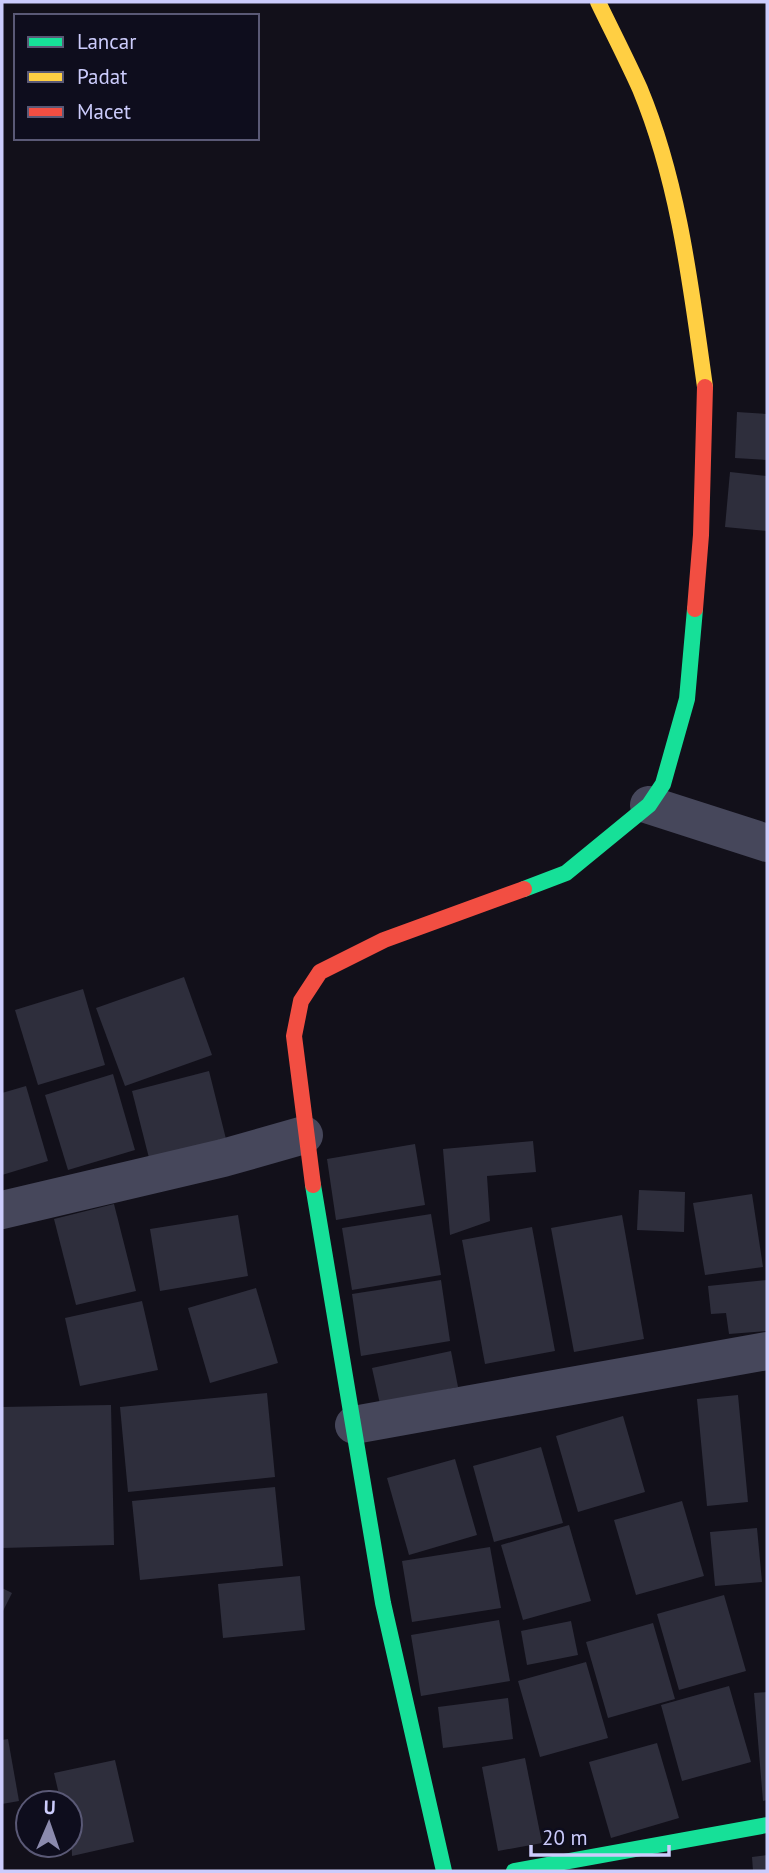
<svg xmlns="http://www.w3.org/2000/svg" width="769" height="1873" viewBox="0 0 769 1873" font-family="'PT Sans',sans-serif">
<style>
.building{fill:#2e2e3c}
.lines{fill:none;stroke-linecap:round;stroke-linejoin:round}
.street{stroke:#46475b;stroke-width:38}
.fast{stroke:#16e098;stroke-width:16}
.slow{stroke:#ffcf43;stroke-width:16}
.jam{stroke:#f24e42;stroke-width:16}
</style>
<rect width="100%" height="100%" fill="#12101a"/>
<g class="building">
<polygon points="737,412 767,414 767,460 735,458"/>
<polygon points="730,472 767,476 767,531 725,527"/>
<polygon points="184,977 212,1055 125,1086 96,1008"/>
<polygon points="83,989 105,1065 38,1085 15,1010"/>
<polygon points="209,1071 226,1139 149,1158 132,1091"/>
<polygon points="113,1074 135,1150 68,1170 45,1095"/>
<polygon points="26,1086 48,1161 2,1175 2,1093"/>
<polygon points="533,1141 536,1172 487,1176 490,1221 450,1235 443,1149"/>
<polygon points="415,1144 425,1205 336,1220 327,1159"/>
<polygon points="639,1190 685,1192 684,1232 637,1230"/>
<polygon points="752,1194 763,1267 705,1275 693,1203"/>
<polygon points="114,1204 136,1291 76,1305 54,1219"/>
<polygon points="431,1214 441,1275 352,1290 342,1228"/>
<polygon points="238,1215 248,1276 160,1291 150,1229"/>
<polygon points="622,1215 644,1339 574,1352 551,1228"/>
<polygon points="532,1227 555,1351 485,1364 462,1240"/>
<polygon points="441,1280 450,1341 361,1356 352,1294"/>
<polygon points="767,1280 767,1331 729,1334 726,1313 711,1314 708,1286"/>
<polygon points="256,1288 278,1363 210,1383 188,1308"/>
<polygon points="142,1301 158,1370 80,1386 65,1318"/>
<polygon points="451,1351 458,1387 380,1404 372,1368"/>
<polygon points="267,1393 275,1477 128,1492 120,1407"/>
<polygon points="738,1395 748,1502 707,1506 697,1399"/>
<polygon points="111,1405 114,1545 2,1548 2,1407"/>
<polygon points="623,1416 645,1492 578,1512 556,1436"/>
<polygon points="541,1447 563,1523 494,1542 473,1466"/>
<polygon points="455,1459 477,1535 409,1555 387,1478"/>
<polygon points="275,1487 283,1566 140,1580 132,1501"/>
<polygon points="682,1501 704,1576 636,1595 614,1520"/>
<polygon points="569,1525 591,1601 523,1620 501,1545"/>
<polygon points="757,1528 762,1582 715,1586 710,1532"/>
<polygon points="490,1547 501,1608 412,1622 402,1561"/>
<polygon points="300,1576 305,1630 223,1638 218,1584"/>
<polygon points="2,1588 12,1593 2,1613"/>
<polygon points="724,1595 746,1671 679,1690 657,1614"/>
<polygon points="499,1620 510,1681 421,1696 411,1635"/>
<polygon points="571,1621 578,1655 527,1665 521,1631"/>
<polygon points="653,1623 675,1699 608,1718 586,1642"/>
<polygon points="586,1662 608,1738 540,1757 518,1681"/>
<polygon points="729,1686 751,1762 682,1781 661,1705"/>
<polygon points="767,1692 767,1800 763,1801 754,1693"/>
<polygon points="508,1698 513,1739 443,1748 438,1707"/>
<polygon points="8,1739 19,1801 2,1804 2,1740"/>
<polygon points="657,1743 679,1818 611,1838 589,1762"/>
<polygon points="525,1758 542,1843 498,1851 482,1767"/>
<polygon points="115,1760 134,1842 72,1856 70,1803 61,1803 54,1773"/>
<polygon points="767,1855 767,1871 753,1871 752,1857"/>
</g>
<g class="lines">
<g class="street">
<polyline points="649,805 767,843"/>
<polyline points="2,1210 223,1158 304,1135"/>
<polyline points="354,1425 767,1351"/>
</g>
<g class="fast">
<polyline points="524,889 566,873 649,805 663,784 687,699 695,609"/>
<polyline points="313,1185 383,1603 444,1871"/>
<polyline points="514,1871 767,1825"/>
</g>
<path class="slow" d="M598,2C612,31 627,60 640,89C679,183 691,287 705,387"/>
<g class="jam">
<polyline points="695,609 701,535 705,387"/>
<polyline points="313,1185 294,1036 301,1001 320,972 384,940 524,889"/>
</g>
</g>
<rect width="769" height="1873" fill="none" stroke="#ccccfc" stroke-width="7"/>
<rect x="14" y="14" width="245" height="126" fill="#0e0d1d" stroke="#5a5976" stroke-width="2"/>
<rect x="28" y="37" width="35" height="10" fill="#16e098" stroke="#5a5976" stroke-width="2"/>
<text x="77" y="49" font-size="21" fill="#ccccfc">Lancar</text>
<rect x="28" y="72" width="35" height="10" fill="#ffcf43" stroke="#5a5976" stroke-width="2"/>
<text x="77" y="84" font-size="21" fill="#ccccfc">Padat</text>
<rect x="28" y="107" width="35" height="10" fill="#f24e42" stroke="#5a5976" stroke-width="2"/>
<text x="77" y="119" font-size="21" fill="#ccccfc">Macet</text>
<g transform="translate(49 1824) rotate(2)"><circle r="33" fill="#0e0d1d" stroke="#5a5976" stroke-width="2"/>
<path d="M0-5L12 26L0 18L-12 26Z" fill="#8b8aad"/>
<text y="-10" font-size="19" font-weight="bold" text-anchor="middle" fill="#ccccfc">U</text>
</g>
<path d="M531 1845v10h138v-10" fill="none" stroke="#ccccfc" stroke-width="3.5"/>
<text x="542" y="1845" font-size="21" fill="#ccccfc" stroke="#0e0d1d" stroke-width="5" paint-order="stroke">20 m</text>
</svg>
